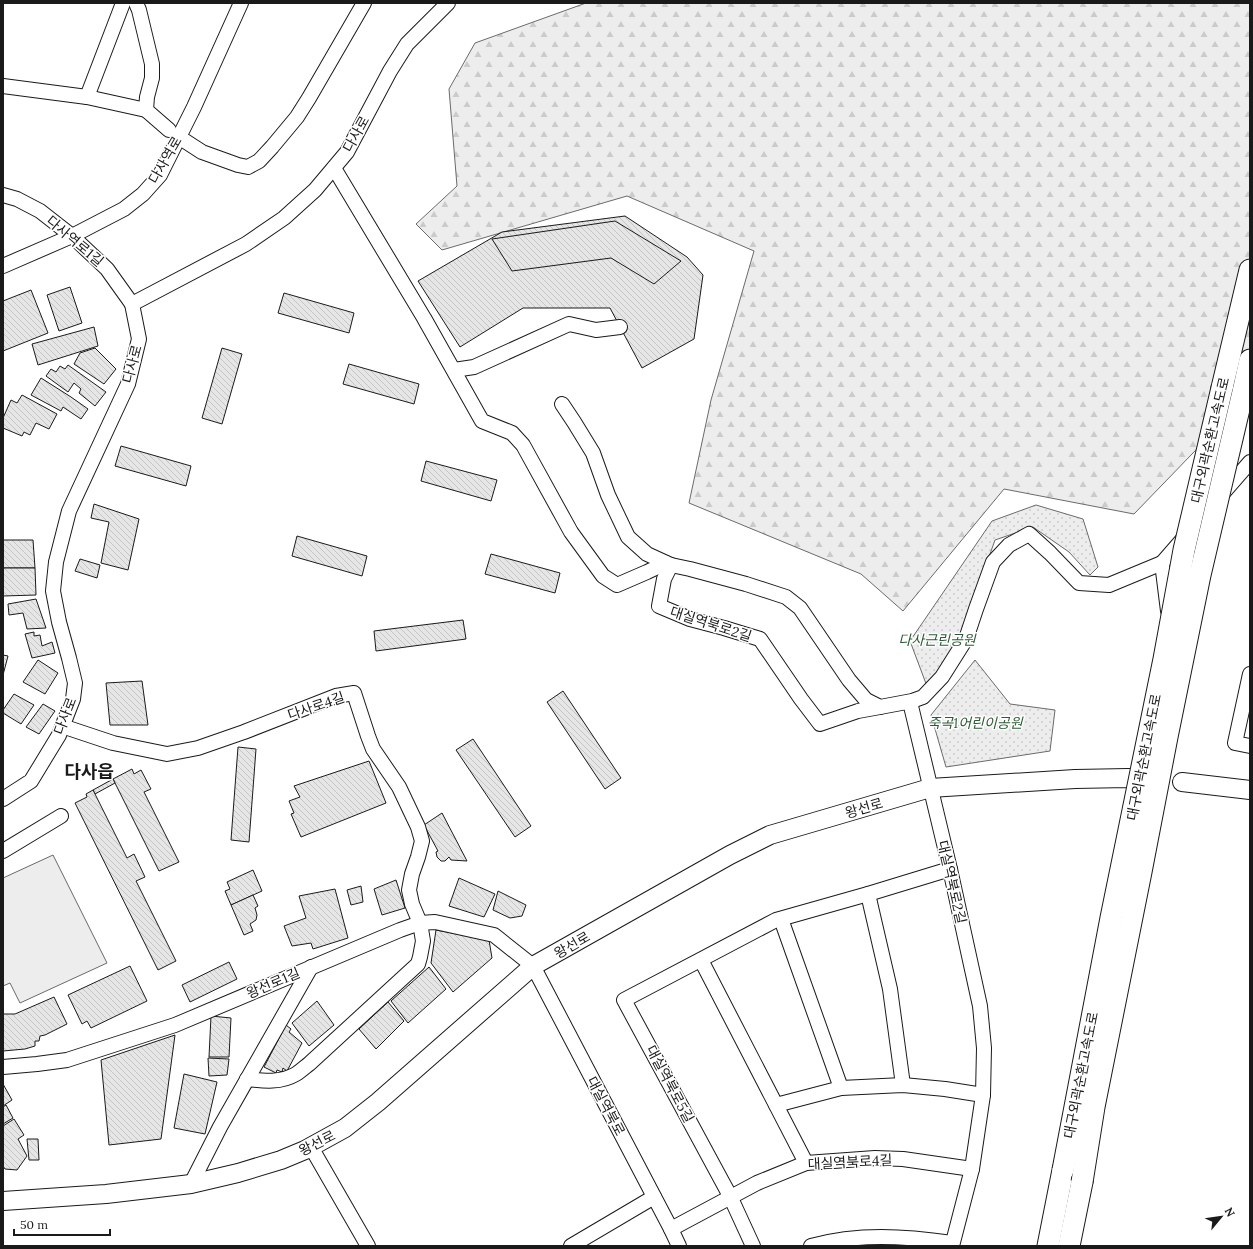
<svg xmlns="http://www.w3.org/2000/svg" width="1253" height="1249" viewBox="0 0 1253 1249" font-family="Lora,'Noto Sans KR',serif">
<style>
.green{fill:url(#green-dots);stroke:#6a6a6a}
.forest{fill:url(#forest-firs);stroke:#6a6a6a}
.pitch{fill:#ededed;stroke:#6a6a6a}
.building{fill:url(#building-back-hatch);stroke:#1a1a1a}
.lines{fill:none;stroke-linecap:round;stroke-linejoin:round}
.minor-casing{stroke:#1a1a1a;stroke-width:16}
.major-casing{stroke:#1a1a1a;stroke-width:20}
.highway-casing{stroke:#1a1a1a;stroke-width:23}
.minor{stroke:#fff;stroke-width:14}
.major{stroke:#fff;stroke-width:18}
.highway{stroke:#fff;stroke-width:21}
.highway-bridge-casing{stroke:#1a1a1a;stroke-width:23;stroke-linecap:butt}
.highway-bridge{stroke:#fff;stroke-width:21}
.labels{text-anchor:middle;stroke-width:3;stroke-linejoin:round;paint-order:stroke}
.street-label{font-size:14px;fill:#1a1a1a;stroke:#fff}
.park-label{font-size:14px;font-style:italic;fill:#2b5a34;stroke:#fff}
.district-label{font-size:18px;font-weight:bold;fill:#1a1a1a;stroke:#fff}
</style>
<defs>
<pattern id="green-dots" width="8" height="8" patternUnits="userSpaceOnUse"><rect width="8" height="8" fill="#ededed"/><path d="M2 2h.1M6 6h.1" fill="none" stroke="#cbcbcb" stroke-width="1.8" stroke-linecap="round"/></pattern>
<pattern id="forest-firs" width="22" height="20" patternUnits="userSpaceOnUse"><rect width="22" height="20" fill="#ededed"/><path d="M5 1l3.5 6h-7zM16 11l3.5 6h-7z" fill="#cbcbcb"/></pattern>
<pattern id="building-back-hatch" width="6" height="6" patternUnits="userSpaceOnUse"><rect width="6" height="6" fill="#e6e6e6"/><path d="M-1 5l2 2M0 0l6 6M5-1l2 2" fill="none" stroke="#c5c5c5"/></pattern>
</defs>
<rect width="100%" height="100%" fill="#fff"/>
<g class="green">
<polygon points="1036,505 1083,519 1098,567 1090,575 1069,552 1033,527 995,540 980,582 960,647 928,689 910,641 992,521"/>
<polygon points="975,660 1010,704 1055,710 1050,751 946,767 931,715"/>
</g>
<polygon class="forest" points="586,3 1250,3 1250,394 1134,514 1004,489 903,611 861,574 689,503 711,400 754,251 627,196 442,250 416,224 457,186 449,89 475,43"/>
<polygon class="pitch" points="53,855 107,963 20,1003 10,983 3,986 3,878"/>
<g class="building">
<polygon points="625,216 687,257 703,275 694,339 642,368 610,308 523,308 460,347 418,281 502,232"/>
<polygon points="615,221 681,261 654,284 611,258 512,271 492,239"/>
<polygon points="70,287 82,323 59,331 47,295"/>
<polygon points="31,290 48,333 3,351 3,301"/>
<polygon points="284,293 354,313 349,333 278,313"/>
<polygon points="94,327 98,346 38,365 32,344"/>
<polygon points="95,348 116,369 104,384 74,364 80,353"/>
<polygon points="222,348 242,354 222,424 202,418"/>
<polygon points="349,364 419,384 414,404 343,384"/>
<polygon points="68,365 106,392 95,406 79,393 81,389 74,383 68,392 46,376 51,369 56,372 60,366 65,369"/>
<polygon points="41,378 71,397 88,409 81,419 63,407 61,411 31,395"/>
<polygon points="22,395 57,414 49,429 36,423 30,435 24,432 22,436 3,428 3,418 11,400 17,403"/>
<polygon points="121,446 191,466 186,486 115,466"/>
<polygon points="426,461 497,480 491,501 421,481"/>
<polygon points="94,504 139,519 128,570 101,563 109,522 91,518"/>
<polygon points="297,536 367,556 362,576 292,556"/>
<polygon points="3,540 33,540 35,568 3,568"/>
<polygon points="491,554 560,573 555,593 485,574"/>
<polygon points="80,559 100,565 97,578 75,571"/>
<polygon points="3,568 35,568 36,595 3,596"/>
<polygon points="36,599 46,628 27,629 23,613 9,615 8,604"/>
<polygon points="463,620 466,639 376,651 374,631"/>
<polygon points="34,632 34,636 40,635 42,646 52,642 55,653 32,658 25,634"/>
<polygon points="3,655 8,656 3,675"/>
<polygon points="38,660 58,673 45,694 23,682"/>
<polygon points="142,681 148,725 110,725 106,683"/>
<polygon points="563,691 621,778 605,789 547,702"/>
<polygon points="14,694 34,705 21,724 3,713 3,710"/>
<polygon points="43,704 55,711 39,734 26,727"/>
<polygon points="473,739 531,826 515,837 456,750"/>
<polygon points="238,747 256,749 249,842 231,840"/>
<polygon points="369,761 386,803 301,837 291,814 294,813 289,801 300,797 294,786"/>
<polygon points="132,769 134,774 141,770 151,789 144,792 179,862 159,871 113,779"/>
<polygon points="113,779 115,783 95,794 93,790"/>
<polygon points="93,790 127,858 134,854 145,877 136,881 176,961 158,970 75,803 87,797 86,794"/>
<polygon points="442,813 467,861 451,860 449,857 445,861 441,861 437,857 436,852 438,851 424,825"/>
<polygon points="253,870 262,891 231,905 225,891 230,889 227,882"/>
<polygon points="459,878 495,894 484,917 449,906"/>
<polygon points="396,880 405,908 382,915 374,889"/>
<polygon points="361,886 363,902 351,905 347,890"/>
<polygon points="335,889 348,938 313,949 311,943 292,946 284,926 306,918 299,896"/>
<polygon points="498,891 526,905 522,916 510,918 493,910"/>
<polygon points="253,895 258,906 255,908 257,915 256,920 250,924 253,931 244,935 231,905"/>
<polygon points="436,930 489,940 492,958 453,992 431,963"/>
<polygon points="229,962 237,979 190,1002 182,985"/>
<polygon points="130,966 147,1001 91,1028 87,1021 82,1024 68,995"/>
<polygon points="429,967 446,989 408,1023 391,1001"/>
<polygon points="54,997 67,1024 45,1035 40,1036 39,1041 35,1041 35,1046 25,1049 3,1051 3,1014 15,1014"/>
<polygon points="317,1001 334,1025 309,1046 292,1023"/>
<polygon points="388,1002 404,1021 376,1049 359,1029"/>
<polygon points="211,1016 231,1018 229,1057 209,1057"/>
<polygon points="286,1025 291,1029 289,1032 302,1043 287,1071 283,1068 282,1072 277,1070 276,1073 264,1067"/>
<polygon points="175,1035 161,1139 109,1145 101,1060"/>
<polygon points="208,1058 229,1059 227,1075 209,1076"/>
<polygon points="184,1074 217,1082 205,1134 174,1128"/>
<polygon points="3,1084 12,1100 3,1106"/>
<polygon points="6,1105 13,1118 3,1124 3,1107"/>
<polygon points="14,1119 24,1135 18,1139 27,1156 17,1170 5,1169 3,1166 3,1126"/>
<polygon points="27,1139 38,1139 39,1160 29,1160"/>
</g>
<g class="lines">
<g class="minor-casing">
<g id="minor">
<polyline points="136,3 139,10 152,64 152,78 147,97 146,110 169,130"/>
<polyline points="3,86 87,97 146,110"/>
<polyline points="87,97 123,3"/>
<polyline points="185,141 202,152 238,165 248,167 259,161 272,147 297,117 309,98 364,3"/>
<polyline points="334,168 424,318 482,421 512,433 523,445 571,532 603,576 617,585 647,572 666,563"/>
<polyline points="3,195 17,199 40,211 72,236 107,269 132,304"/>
<polyline points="3,266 72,236 124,209 143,194 160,175 194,107 241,3"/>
<polyline points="454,370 474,367 569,324 596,330 620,327"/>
<polyline points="562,404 574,422 593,453 608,495 628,537 647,554 671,565 690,569 746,584 786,597 800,608 849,680 866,700 880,707 912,701 923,697 942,677 966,639 976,609 993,562 1009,545 1029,534 1050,553 1079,583 1109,585 1162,563"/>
<polyline points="671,565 664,579 659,606 690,619 724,628 760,639 801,699 820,724 858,711 880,707"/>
<polyline points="1168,611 1162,563 1250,462"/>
<polyline points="1250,674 1235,743 1250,746"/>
<polyline points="910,702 950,869 980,1006 984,1048 983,1095 972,1169 952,1246"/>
<path d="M62,726L113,743L167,754L198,748L244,732L336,696L354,693L368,736L373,749L399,787L418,827L422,841L418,857L412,874L409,890L412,904L420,923L423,941L420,957L418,964L309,1064C305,1067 301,1071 296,1074C281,1083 264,1081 247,1079"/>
<polyline points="3,799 31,781 59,735 73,699 75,683 69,658 59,622 53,591 56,562 69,511 128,384 139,339 132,304 246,244 284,218 315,190 347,152 390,71 407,44 448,3"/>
<polyline points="3,851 61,816"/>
<polyline points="868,894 890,989 903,1085"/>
<polyline points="781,919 841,1088"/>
<polyline points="701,960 806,1163"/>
<polyline points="3,1067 37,1064 67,1060 175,1025 400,930 420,923 435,922 494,935 533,966 671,1229 679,1246"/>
<polyline points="776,1105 841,1088 903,1085 945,1089 983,1095"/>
<polyline points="311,1147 368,1246"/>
<polyline points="191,1184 220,1127 311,967"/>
<polyline points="671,1229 757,1183 806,1163 875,1158 903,1159 972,1169"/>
<polyline points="571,1246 654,1197"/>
<polyline points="753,1246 730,1196 624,1000 776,920 868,894 950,869"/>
<path d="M811,1246C858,1233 905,1236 952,1243"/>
</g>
</g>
<g class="major-casing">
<g id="major">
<polyline points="1182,782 1250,790"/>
<polyline points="3,1201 106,1194 191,1184 238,1173 281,1160 305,1150 345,1128 378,1102 533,966 730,855 770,835 930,788 1075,779 1128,778 1150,780"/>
</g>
</g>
<g class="highway-casing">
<g id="highway">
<polyline points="1222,388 1250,270"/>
<polyline points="1243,392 1250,360"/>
<polyline points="1048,1246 1063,1170"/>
<polyline points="1069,1246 1082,1182"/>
</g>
</g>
<use href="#minor" class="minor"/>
<use href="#major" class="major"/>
<use href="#highway" class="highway"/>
<g class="highway-bridge-casing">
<g id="highway-bridge">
<polyline points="1063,1170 1111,918 1164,659 1184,550 1222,388"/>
<polyline points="1082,1182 1094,1107 1141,872 1167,737 1200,575 1243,392"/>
</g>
</g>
<use href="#highway-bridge" class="highway-bridge"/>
</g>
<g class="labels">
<g class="street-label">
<text transform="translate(356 134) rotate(-61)" y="5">다사로</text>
<text transform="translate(165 160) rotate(-60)" y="5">다사역로</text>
<text transform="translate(75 241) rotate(40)" y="5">다사역로1길</text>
<text transform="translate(132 364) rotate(-75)" y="5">다사로</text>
<text transform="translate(1210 440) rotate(-77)" y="5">대구외곽순환고속도로</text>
<text transform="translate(711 624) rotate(18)" y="5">대실역북로2길</text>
<text transform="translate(316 706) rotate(-19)" y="5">다사로4길</text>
<text transform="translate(65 716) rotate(-69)" y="5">다사로</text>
<text transform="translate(1144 757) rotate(-79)" y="5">대구외곽순환고속도로</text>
<text transform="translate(864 808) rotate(-16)" y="5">왕선로</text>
<text transform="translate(952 882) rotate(77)" y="5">대실역북로2길</text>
<text transform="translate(572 945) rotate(-30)" y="5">왕선로</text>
<text transform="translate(273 983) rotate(-23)" y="5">왕선로1길</text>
<text transform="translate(1081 1075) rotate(-79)" y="5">대구외곽순환고속도로</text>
<text transform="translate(670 1084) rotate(62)" y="5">대실역북로5길</text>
<text transform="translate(606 1106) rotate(62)" y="5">대실역북로</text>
<text transform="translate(317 1143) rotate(-27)" y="5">왕선로</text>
<text transform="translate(850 1162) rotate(-3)" y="5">대실역북로4길</text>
</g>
<g class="park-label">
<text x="937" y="645">다사근린공원</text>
<text x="975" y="728">죽곡1어린이공원</text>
</g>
<g class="district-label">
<text x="89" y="778">다사읍</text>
</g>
</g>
<rect width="1253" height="1249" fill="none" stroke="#1a1a1a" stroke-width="8"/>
<g transform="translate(1221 1217) rotate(61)" stroke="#ffffff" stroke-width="3" paint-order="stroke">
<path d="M0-3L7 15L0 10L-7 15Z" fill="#1a1a1a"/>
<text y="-6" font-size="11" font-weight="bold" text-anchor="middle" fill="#1a1a1a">N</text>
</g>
<path d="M14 1229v6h96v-6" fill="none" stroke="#1a1a1a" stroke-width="2"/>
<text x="20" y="1229" font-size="12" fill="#1a1a1a" stroke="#ffffff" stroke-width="3" paint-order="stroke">50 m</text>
</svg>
